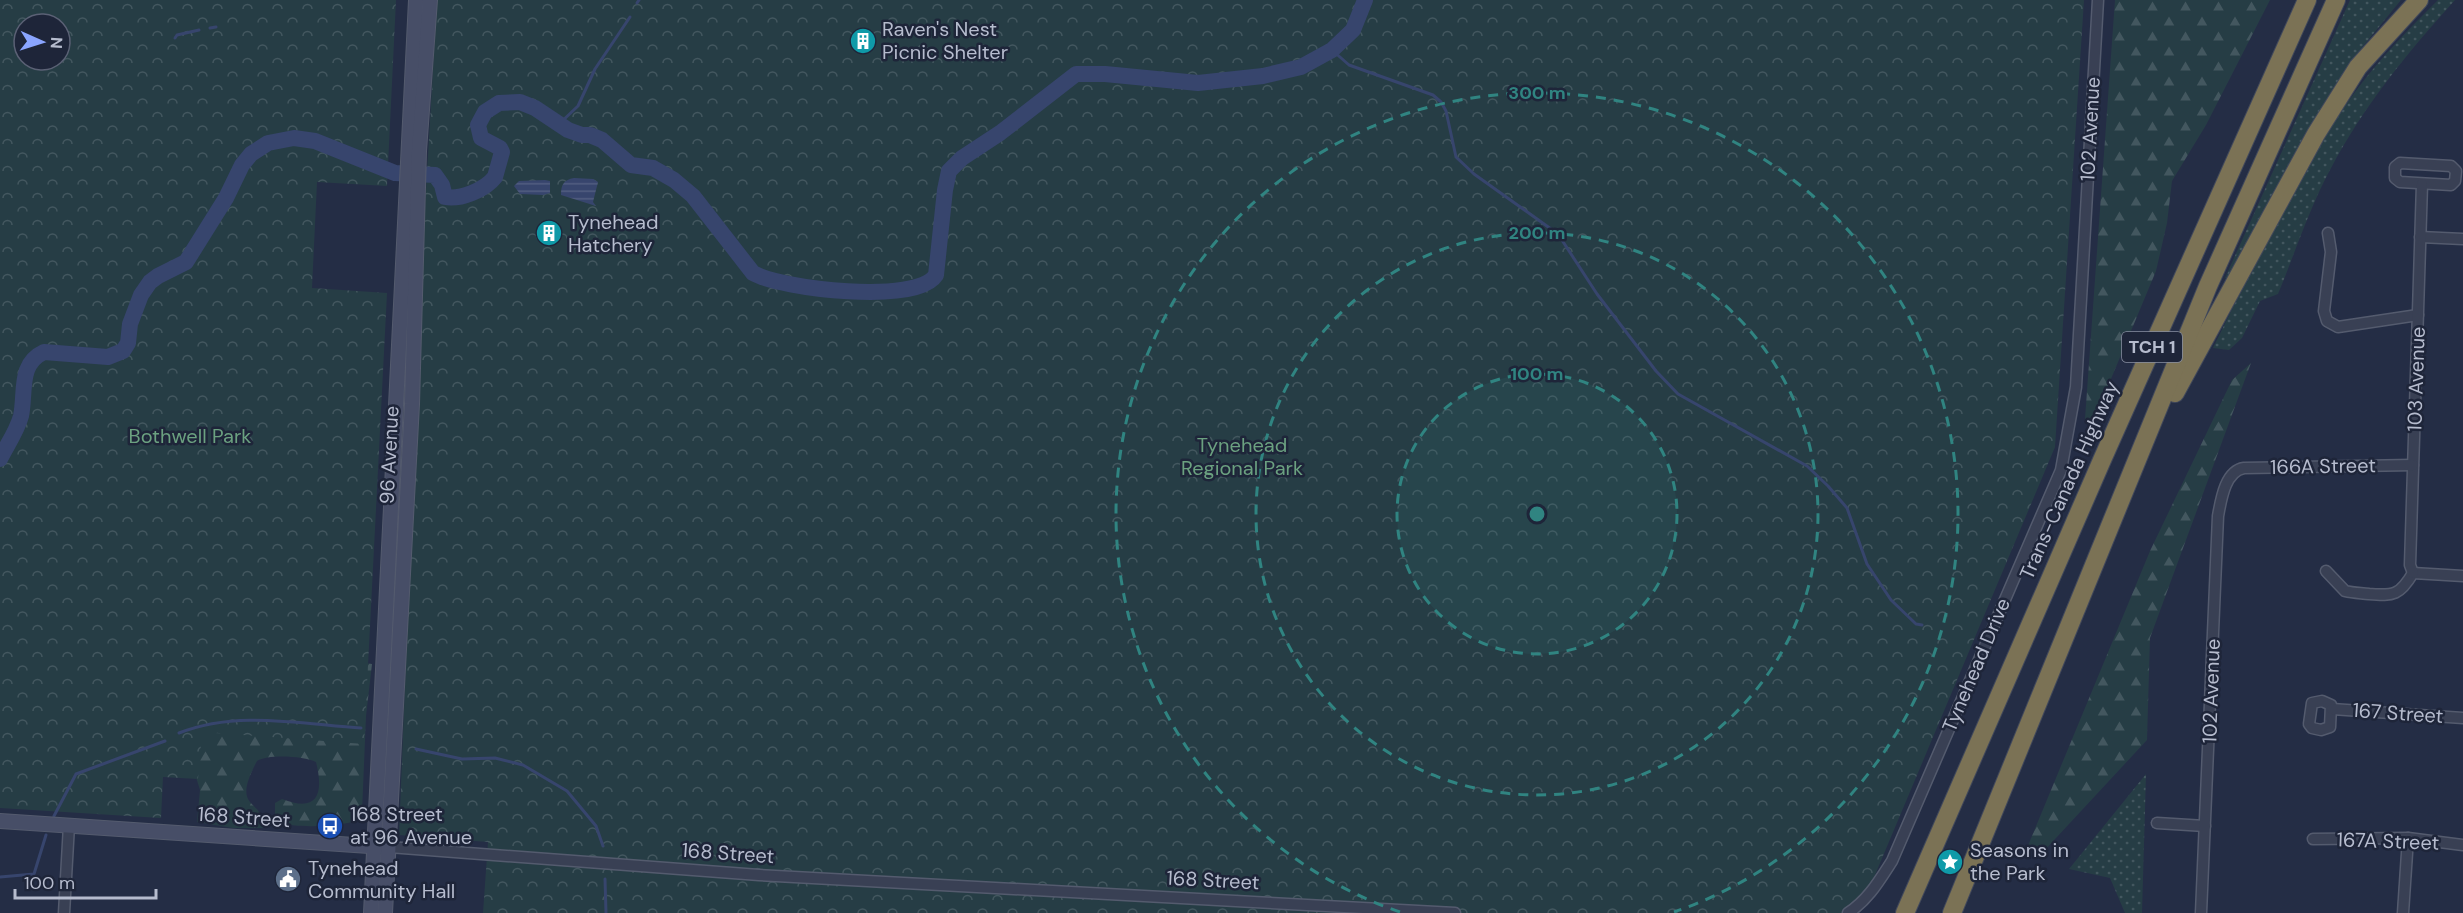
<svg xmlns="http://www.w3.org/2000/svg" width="2463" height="913" viewBox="0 0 2463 913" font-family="'DM Sans',sans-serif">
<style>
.grass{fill:url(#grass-dots)}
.forest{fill:url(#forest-firs)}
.park{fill:url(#park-crowns);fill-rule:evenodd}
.water{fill:url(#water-rules)}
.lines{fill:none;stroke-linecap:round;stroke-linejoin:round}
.stream{stroke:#37456d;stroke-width:3}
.river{stroke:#37456d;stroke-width:16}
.minor-casing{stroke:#545b6e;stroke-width:13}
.secondary-casing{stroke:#545b6e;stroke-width:16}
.motorway-casing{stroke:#41485b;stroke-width:20}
.minor{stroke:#394054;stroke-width:10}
.secondary{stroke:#474e67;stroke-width:14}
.motorway{stroke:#7b7255;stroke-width:18}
.ring{fill:none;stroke:#308481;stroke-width:3;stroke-dasharray:10 8}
.labels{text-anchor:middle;stroke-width:5;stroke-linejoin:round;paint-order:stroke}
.shield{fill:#1e2539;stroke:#888fa1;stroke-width:1.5}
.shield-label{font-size:18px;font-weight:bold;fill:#b6bcce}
.poi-label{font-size:20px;fill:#b6bcce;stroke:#1e2539;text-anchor:start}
.street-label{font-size:20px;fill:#b6bcce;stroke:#1e2539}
.park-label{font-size:20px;fill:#6ba180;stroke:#1e2539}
.centre{fill:#308481;stroke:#1e2539;stroke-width:3}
.ring-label{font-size:18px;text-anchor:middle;font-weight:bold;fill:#308481;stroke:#1e2539;stroke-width:5;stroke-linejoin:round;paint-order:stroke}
</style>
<defs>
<pattern id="grass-dots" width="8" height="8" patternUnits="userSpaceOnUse" patternTransform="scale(1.5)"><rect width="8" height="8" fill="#263d45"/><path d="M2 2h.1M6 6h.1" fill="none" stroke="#43575f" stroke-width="1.8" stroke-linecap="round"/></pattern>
<pattern id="forest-firs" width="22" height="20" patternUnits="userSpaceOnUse" patternTransform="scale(1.5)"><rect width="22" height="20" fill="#263d45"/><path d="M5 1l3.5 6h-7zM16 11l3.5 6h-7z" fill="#43575f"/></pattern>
<pattern id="park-crowns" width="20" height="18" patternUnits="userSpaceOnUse" patternTransform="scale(1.5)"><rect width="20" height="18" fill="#263d45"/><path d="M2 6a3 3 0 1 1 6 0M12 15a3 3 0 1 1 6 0" fill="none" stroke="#43575f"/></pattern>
<pattern id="water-rules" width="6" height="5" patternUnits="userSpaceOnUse" patternTransform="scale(1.5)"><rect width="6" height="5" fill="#37456d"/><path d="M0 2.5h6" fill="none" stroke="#525e81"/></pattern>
</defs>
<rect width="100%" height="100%" fill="#242d45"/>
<g class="grass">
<polygon points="2350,0 2401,0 2351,61 2327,99 2285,172 2228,280 2225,278"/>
<path d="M2438,0H2455C2407,53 2363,107 2330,170C2309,209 2295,253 2278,294L2260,301L2242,338L2229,350L2213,348C2256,260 2299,167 2358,88C2382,56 2410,28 2438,0Z"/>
<polygon points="2146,774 2142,913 2125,913 2110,878 2069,869"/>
</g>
<g class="forest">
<polygon points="2115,0 2270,0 2206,125 2172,181 2167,223 2156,271 2093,422 2085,419"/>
<polygon points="2251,363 2150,638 2147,740 2043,852 2027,848 2150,551 2232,380"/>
<path d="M365,663L372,664L366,716L362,812L359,820C338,827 299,828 278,823L275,818V803L282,799C318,813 324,794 316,762C304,756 268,754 257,761C229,813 265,797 263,828H233L197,822L200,790L196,777L198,711Z"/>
</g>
<g class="park">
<path d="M0,0H396L387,186L317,182L312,288L387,293L364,744L202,732L198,779L163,777L161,818L0,808ZM24,24H60V60H24Z"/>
<polygon points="437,0 2084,0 2055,447 1859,913 483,913 488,842 399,835 422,259"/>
</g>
<g class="water">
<path d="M574,178L593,179L598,182L593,202L596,206L561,195C561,184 564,180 574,178Z"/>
<polygon points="545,180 550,181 550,193 543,195 520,194 514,186 519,181"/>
</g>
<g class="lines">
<g class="stream">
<polyline points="637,3 639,0"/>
<polyline points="210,28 216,27"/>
<polyline points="175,38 177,35 199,30"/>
<polyline points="1332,50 1349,65 1433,95 1441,102 1446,111 1456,157 1474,174 1558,234 1597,294 1656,371 1678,394 1807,466 1828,486 1847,508 1867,564 1891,600 1916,624 1922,625"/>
<polyline points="558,125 578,106 595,69 630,17"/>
<path d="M179,733C236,710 302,724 361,728"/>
<polyline points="416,749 462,759 495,758 523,765 567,791 596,826 603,846"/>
<polyline points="54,816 76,774 165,741"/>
<polyline points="0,877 34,874 46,835"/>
<polyline points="605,879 606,913"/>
</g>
<path class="river" d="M0,459C7,445 17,431 21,416C26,392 18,364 44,352L108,357L123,351L128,343L130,324L141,295L150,282L158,276L186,262L226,198L242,165L251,154L268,143L294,138L315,141L395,173L435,175L442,185L445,197C460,200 485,190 495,177L502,152L500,148L481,138L478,125L485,112L499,103L520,102L535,108L568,130L582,135H590L602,140L631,165L653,168L674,180L693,196L753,273C781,289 917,305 936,275L945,190L949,171L962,158L1000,133L1076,74H1105L1198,83L1263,76L1301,67L1332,50L1353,30L1365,0"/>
<g class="minor-casing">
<g id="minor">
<polygon points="2400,163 2451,166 2456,171 2455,181 2451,185 2400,182 2395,178 2395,167"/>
<polyline points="2328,233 2331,252 2324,311 2327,321 2338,327 2418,315"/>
<polyline points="2420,237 2463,239"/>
<path d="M2326,571L2345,591C2353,593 2361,593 2369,594C2394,596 2400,595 2413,573L2463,576"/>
<polyline points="2413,573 2410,565 2422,184"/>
<polygon points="2322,701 2331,705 2330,727 2321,730 2312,728 2309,724 2312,703"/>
<polyline points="2332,709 2463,718"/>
<polyline points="2157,823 2205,826"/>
<polyline points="2313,839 2408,838 2463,845"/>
<polyline points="389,847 759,875 1455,913"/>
<polyline points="64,913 69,825"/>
<path d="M1848,913C1868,900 1879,881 1892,861L2061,470L2076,387L2098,0"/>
<path d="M2201,913L2218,516C2221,500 2225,471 2244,468L2413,465"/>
<polyline points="2403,913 2408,838"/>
</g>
</g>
<g class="secondary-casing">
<g id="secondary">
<polyline points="0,821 384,847"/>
<polyline points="371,913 416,0"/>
<polyline points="385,913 412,404 419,151 430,0"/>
</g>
</g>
<g class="motorway-casing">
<g id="motorway">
<polyline points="2175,393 2316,134 2358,67 2419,0"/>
<polyline points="1905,913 2102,460 2307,0"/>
<polyline points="1952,913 2208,286 2336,0"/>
</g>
</g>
<use href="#minor" class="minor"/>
<use href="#secondary" class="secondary"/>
<use href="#motorway" class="motorway"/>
</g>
<circle cx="1537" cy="514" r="140" fill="#308481" fill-opacity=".12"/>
<g class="ring">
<circle cx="1537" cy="514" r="140"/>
<circle cx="1537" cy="514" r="281"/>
<path d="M1400 912A421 421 0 1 1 1674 912"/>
</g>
<defs>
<g id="building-disc" transform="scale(1.35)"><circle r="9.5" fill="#0f9aa8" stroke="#1e2539"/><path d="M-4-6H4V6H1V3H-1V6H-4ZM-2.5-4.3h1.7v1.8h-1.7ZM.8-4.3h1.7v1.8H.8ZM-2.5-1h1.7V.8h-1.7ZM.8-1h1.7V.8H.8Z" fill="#fff"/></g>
<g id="bus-disc" transform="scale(1.35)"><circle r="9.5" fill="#1a4fb4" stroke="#1e2539"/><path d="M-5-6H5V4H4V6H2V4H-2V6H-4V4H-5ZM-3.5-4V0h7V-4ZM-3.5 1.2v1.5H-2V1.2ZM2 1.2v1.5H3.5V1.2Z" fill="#fff"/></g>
<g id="sight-disc" transform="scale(1.35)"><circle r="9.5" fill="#0f9aa8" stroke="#1e2539"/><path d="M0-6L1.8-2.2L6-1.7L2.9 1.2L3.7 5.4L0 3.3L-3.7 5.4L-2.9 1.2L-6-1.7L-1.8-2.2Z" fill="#fff"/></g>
<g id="civic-disc" transform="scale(1.35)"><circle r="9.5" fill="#5c6f8a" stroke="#1e2539"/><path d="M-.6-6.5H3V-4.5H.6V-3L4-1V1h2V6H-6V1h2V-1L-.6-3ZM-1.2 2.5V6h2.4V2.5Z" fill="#fff"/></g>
</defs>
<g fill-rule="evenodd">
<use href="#building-disc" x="863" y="41"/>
<use href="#building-disc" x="549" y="233"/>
<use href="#bus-disc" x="330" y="826"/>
<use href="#sight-disc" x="1950" y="862"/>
<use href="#civic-disc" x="288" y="879"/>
</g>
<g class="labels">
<rect class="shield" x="2122" y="332" width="60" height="30" rx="4.5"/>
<g class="shield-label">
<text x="2152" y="353">TCH 1</text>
</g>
<g class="poi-label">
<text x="882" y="36">Raven's Nest<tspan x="882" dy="23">Picnic Shelter</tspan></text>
<text x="568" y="229">Tynehead<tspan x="568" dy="23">Hatchery</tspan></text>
<text x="350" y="821">168 Street<tspan x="350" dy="23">at 96 Avenue</tspan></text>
<text x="1970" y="857">Seasons in<tspan x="1970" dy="23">the Park</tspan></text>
<text x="308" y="875">Tynehead<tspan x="308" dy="23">Community Hall</tspan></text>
</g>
<g class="street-label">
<text transform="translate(2090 129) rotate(-87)" y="7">102 Avenue</text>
<text transform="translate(2416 379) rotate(-88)" y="7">103 Avenue</text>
<text transform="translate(389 455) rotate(-87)" y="7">96 Avenue</text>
<text transform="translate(2323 466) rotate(-1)" y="7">166A Street</text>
<text transform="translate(2069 480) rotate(-66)" y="7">Trans-Canada Highway</text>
<text transform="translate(1976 665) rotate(-67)" y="7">Tynehead Drive</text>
<text transform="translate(2211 691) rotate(-88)" y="7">102 Avenue</text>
<text transform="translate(2398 713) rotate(4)" y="7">167 Street</text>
<text transform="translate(244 817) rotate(4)" y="7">168 Street</text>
<text transform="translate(2388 841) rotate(2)" y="7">167A Street</text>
<text transform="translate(728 853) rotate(4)" y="7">168 Street</text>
<text transform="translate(1213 880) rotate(3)" y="7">168 Street</text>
</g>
<g class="park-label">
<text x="190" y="443">Bothwell Park</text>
<text x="1242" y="452">Tynehead<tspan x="1242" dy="23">Regional Park</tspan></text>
</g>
</g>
<circle cx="1537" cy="514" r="9" class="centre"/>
<g class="ring-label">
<text x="1537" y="99">300 m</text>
<text x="1537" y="239">200 m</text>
<text x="1537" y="380">100 m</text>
</g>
<g transform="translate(42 42) rotate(93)"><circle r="28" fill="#1e2539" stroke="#5b6175" stroke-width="1.5"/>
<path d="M0-4.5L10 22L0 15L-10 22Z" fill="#8aa5ff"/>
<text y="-9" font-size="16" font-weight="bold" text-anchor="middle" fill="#b6bcce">N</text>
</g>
<path d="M15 889v9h141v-9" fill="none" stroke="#b6bcce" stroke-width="3"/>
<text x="24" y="889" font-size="18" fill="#b6bcce" stroke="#1e2539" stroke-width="4.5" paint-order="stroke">100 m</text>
</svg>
